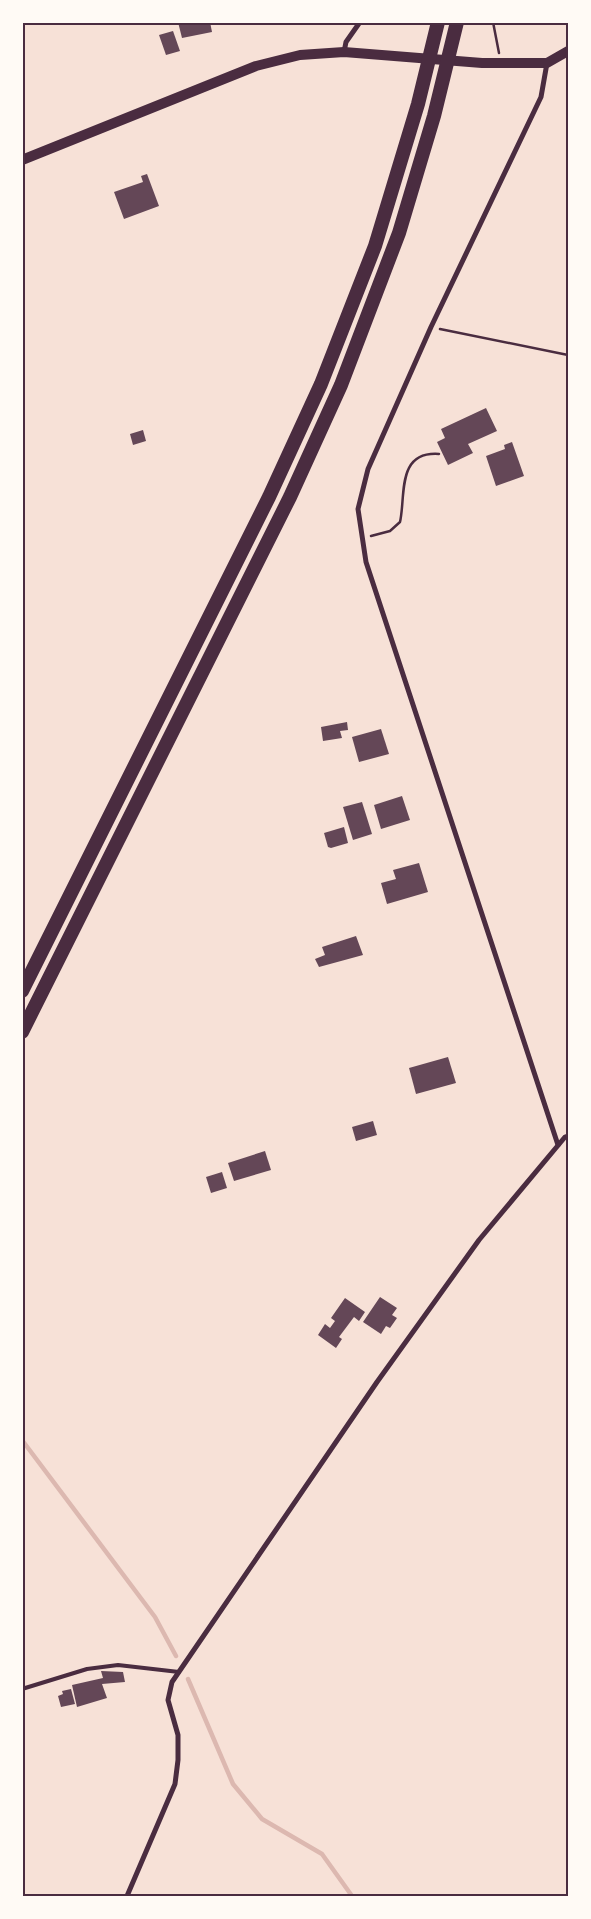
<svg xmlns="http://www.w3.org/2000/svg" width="591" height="1919" viewBox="0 0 591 1919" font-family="Helvetica,sans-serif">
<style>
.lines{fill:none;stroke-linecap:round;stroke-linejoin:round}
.stream{stroke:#dcb8b0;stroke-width:4.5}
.building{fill:#644757}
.path{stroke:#4a2c40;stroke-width:2.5}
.service{stroke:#4a2c40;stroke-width:4}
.minor{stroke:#4a2c40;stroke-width:5}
.secondary{stroke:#4a2c40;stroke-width:10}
.motorway{stroke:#4a2c40;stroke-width:14}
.neatline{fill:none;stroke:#4a2c40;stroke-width:2}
</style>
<rect width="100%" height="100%" fill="#f7e1d7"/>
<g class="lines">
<g class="stream">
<polyline points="22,1440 155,1617 176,1656"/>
<polyline points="188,1679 233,1784 262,1819 322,1854 352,1896"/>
</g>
</g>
<g class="building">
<polygon points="178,22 210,22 212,32 182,38"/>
<polygon points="173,31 180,51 166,55 159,35"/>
<polygon points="147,174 159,206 124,219 114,192 143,182 141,176"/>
<polygon points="486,408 497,431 468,444 473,453 448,465 437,442 445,438 441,429"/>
<polygon points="143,430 146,441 133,445 130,434"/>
<polygon points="512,442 524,476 496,486 486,456 505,449 504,445"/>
<polygon points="347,722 348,730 340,731 342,738 323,741 321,727"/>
<polygon points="381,729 389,754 359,762 352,737"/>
<polygon points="402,796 410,820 381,829 374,805"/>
<polygon points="362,802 372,834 353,840 343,807"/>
<polygon points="344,827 348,843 331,848 328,847 324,833"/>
<polygon points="419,863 428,892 387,904 381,883 396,879 393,870"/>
<polygon points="356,936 363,955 319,967 315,959 325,955 322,947"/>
<polygon points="448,1057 456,1083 416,1094 409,1068"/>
<polygon points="373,1121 377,1135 356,1141 352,1127"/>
<polygon points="265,1151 271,1170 234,1181 228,1163"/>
<polygon points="222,1172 227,1188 211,1193 206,1177"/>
<polygon points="380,1297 397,1308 392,1315 397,1318 390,1328 386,1326 381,1334 363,1322"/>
<polygon points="345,1298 365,1312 359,1321 354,1317 339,1337 342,1339 336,1348 318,1335 325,1324 330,1328 335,1321 331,1318"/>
<polygon points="101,1671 123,1672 125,1682 102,1684 107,1698 77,1707 72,1685 103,1678"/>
<polygon points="71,1689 75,1704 61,1707 58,1696 63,1694 62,1691"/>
</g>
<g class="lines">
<g class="path">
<polyline points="493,22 499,53"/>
<polyline points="440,329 568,355"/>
<path d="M371,536L390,531L400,522C406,496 396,451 439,454"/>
</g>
<polyline class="service" points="22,1689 87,1669 118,1665 179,1672"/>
<g class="minor">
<polyline points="344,52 346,42 360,22"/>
<polyline points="547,63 541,97 431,327 368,469 358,509 366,562 558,1145"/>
<polyline points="127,1896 175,1784 178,1760 178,1735 168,1700 172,1682 377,1382 479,1240 565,1137 568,1136"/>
</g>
<polyline class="secondary" points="22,160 256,66 300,55 344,52 482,63 547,63 568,51"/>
<g class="motorway">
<polyline points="22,991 269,497 321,384 375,246 418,104 438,22"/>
<polyline points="22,1032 290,497 341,385 399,233 434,116 457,22"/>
</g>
</g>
<rect width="591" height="1919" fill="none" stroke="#fffaf5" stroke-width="48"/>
<rect x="24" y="24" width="543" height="1871" class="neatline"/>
</svg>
